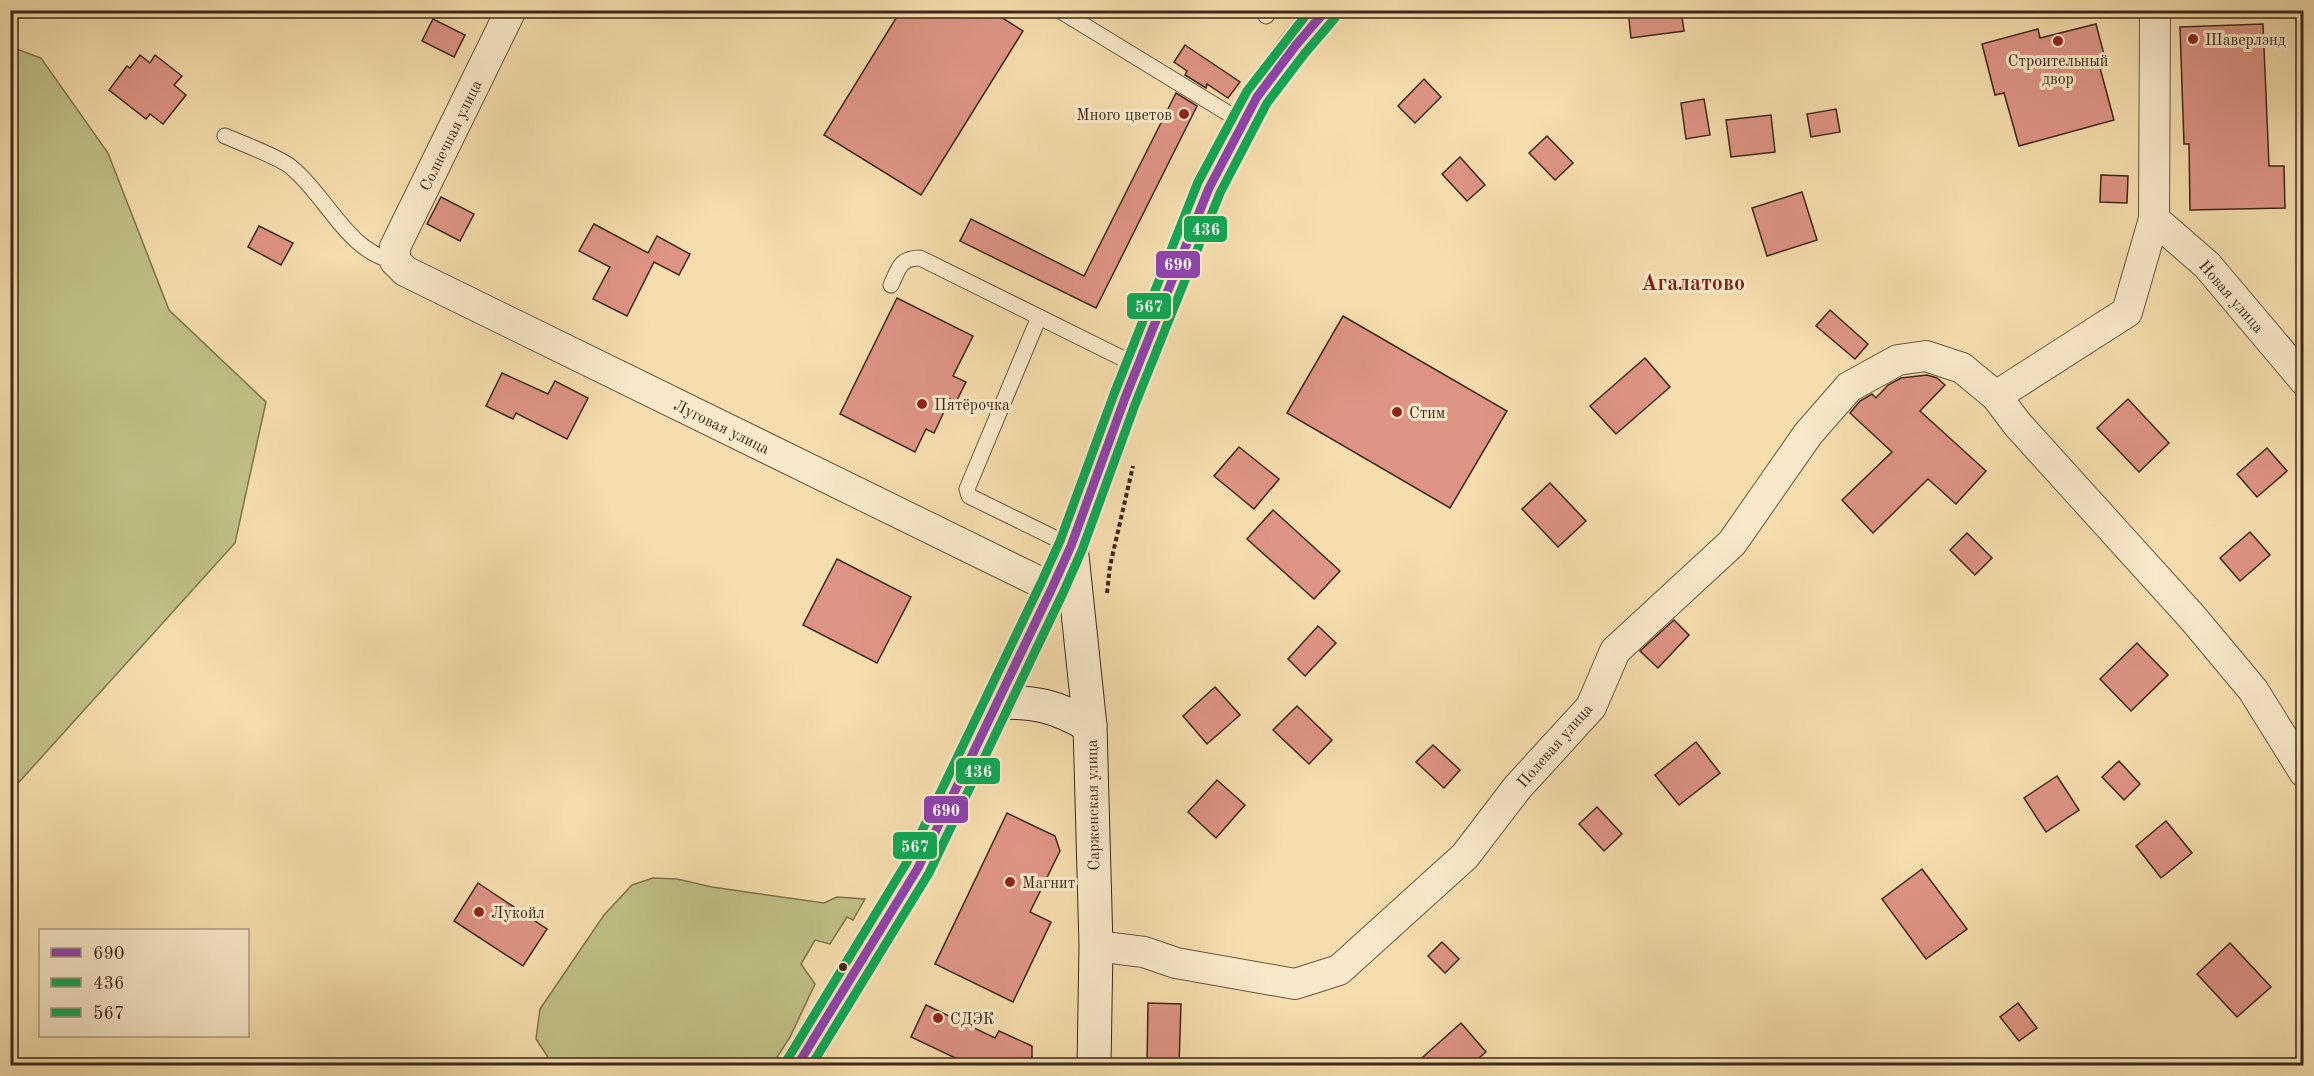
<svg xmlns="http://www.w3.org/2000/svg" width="2314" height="1076" viewBox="0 0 2314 1076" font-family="'Old Standard TT',serif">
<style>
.green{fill:#c0c087;stroke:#7e7450;stroke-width:1.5}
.building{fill:#de9484;stroke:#3d281a;stroke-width:1.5}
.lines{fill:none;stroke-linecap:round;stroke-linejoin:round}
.service-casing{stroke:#6b553f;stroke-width:17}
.minor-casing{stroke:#6b553f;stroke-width:32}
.secondary-casing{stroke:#3d281a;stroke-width:35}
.primary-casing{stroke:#3d281a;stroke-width:35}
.path{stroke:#3d281a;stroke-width:4;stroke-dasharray:4.5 3;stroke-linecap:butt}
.service{stroke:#f9e9ca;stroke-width:15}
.minor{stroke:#f9e9ca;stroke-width:30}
.secondary{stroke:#f9e9ca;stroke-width:33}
.primary{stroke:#f6ddad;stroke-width:33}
.bus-1-casing{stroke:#f9e9ca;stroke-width:14}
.bus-2-casing{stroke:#f9e9ca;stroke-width:14}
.bus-3-casing{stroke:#f9e9ca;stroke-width:14}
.bus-1{stroke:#8e44ad;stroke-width:9}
.bus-2{stroke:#10a855;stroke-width:9}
.bus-3{stroke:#10a855;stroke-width:9}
.poi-dot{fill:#8f2418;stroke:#f9e9ca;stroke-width:2}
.bus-dot{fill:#3d281a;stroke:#f9e9ca;stroke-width:2}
.labels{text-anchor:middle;stroke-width:6;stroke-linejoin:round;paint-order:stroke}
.poi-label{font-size:16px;fill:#3d281a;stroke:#f9e9ca;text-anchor:start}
.street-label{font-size:16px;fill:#3d281a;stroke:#f9e9ca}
.district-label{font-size:22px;font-weight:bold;fill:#7a1f14;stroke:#f9e9ca}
.line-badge{stroke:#f9e9ca;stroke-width:2}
.badge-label{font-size:16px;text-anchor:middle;font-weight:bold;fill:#fff}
</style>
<rect width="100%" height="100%" fill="#f6ddad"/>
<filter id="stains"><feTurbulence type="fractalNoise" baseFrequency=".00333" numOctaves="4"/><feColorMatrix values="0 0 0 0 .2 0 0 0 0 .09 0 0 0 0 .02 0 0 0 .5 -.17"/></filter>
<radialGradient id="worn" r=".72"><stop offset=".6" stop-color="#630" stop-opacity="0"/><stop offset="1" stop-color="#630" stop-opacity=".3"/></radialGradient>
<g class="green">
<polygon points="11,47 41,58 108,153 169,310 266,402 235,543 11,791"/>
<polygon points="653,878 677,879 712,887 824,903 837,897 865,899 853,920 847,917 830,944 815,940 801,964 815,984 790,1037 772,1065 553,1065 536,1039 540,1009 604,915 632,885"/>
</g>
<g class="building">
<polygon points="901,10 990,10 1023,31 921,195 824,135"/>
<polygon points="1628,10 1681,10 1684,31 1631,38"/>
<polygon points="433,19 465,35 454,57 422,41"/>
<polygon points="2096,24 2107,66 2100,68 2114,120 2019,146 2004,93 1995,95 1982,44 2038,29 2040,38"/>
<polygon points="2263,24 2269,166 2284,166 2285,208 2190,210 2189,144 2184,144 2180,27"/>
<polygon points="1185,45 1240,82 1228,98 1207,84 1206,88 1185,75 1187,71 1174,62"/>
<polygon points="140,55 150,63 155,55 182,76 174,85 186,95 163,124 150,114 146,119 109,90 127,66 130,68"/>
<polygon points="1424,79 1441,97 1415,123 1398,106"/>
<polygon points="1176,93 1197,106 1096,308 960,241 971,219 1084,276"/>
<polygon points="1704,99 1710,135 1686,139 1681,103"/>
<polygon points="1836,109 1840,132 1811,137 1807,114"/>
<polygon points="1771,115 1775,152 1731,157 1726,120"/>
<polygon points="1547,136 1573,163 1555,180 1529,153"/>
<polygon points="1460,157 1485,185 1467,201 1442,174"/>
<polygon points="2101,175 2128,176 2127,203 2100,202"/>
<polygon points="1802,192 1817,240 1767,256 1752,208"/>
<polygon points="441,197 474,214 460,241 427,224"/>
<polygon points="594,224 648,253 657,236 690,254 679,275 654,262 627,316 593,299 610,267 579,251"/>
<polygon points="259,226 293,243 281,265 248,247"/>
<polygon points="897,298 973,336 953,376 966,382 956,402 950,399 934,433 926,429 915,452 840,414"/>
<polygon points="1830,310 1868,344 1855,359 1816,326"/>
<polygon points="1343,316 1507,411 1450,508 1287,413"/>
<polygon points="1645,358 1670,387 1616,434 1590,406"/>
<polygon points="502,373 548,394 555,381 588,398 567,439 516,413 513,419 486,406"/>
<polygon points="1927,375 1937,378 1945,385 1920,411 1986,471 1956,504 1928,479 1873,533 1842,500 1892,452 1850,413 1860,401 1872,394 1876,398 1888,385 1901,378"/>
<polygon points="2128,399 2169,443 2139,472 2097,428"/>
<polygon points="1239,447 1279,479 1254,509 1214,476"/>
<polygon points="2267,448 2287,471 2257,497 2237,474"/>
<polygon points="1550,483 1586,521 1558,547 1522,509"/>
<polygon points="1273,510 1340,571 1314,599 1247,539"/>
<polygon points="2250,532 2270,555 2240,581 2220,558"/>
<polygon points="1967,533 1992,558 1975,575 1950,550"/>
<polygon points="837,559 911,597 877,663 803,625"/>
<polygon points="1674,620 1689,635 1658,668 1640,651"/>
<polygon points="1318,626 1336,643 1305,676 1288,659"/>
<polygon points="2137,643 2168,675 2131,711 2100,679"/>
<polygon points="1215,687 1240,715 1207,744 1183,716"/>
<polygon points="1297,706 1332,740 1309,764 1273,730"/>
<polygon points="1696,742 1720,773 1679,805 1655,775"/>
<polygon points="1433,745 1460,770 1444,788 1416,762"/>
<polygon points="2119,761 2140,784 2124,800 2102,777"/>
<polygon points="2057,776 2079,810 2046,832 2024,798"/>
<polygon points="1217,780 1245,805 1216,838 1188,812"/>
<polygon points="1597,807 1622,834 1604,851 1579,824"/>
<polygon points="1007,813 1055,836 1060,851 1030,912 1051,922 1013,1002 935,964"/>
<polygon points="2166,821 2192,853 2161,878 2136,846"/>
<polygon points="1922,869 1967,929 1926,959 1882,899"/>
<polygon points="478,883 547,929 523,966 454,921"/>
<polygon points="1442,942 1459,959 1445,973 1428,956"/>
<polygon points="2230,943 2271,987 2237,1017 2197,974"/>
<polygon points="1148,1003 1181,1004 1179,1065 1147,1065"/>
<polygon points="2018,1003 2037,1028 2019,1041 2000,1017"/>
<polygon points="926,1005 995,1038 999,1031 1032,1046 1032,1065 970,1065 911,1037"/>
<polygon points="1461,1023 1486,1052 1471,1065 1414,1065"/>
</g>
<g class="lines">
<g class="service-casing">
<g id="service">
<polyline points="1059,10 1244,123"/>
<polyline points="1266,16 1270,10"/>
<path d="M225,136C241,143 279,157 291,167C326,195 348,253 395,261"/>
<path d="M891,285C899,268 900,258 920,258L1138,366"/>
<polyline points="1039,317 967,489 969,496 1071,546"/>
</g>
</g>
<g class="minor-casing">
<g id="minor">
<polyline points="511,10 395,247 395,261 405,271 1052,588"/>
<polyline points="2155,10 2154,219 2127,312 1996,396 2018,425 2192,617 2253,690 2304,772"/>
<polyline points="2154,219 2207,265 2304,380"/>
<polyline points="1096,946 1144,952 1176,963 1295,984 1339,970 1465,856 1517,788 1591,707 1615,651 1732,543 1808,434 1849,387 1898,360 1926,356 1962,368 1996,396"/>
</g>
</g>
<g class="secondary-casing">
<g id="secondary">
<polyline points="1071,546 1090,726 1096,946 1094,1066"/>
<path d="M998,702C1037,702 1056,706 1090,726"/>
</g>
</g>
<g class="primary-casing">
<polyline id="primary" points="797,1066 918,868 1052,588 1071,546 1125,398 1209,188 1257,97 1296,45 1326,10"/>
</g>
<polyline class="path" points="1107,593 1110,566 1133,466"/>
<use href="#service" class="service"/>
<use href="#minor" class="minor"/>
<use href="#secondary" class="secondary"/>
<use href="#primary" class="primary"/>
<g class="bus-1-casing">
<polyline id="bus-1" points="797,1066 918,868 1052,588 1071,546 1125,398 1209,188 1257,97 1296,45 1326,10"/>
</g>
<g class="bus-2-casing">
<polyline id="bus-2" points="811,1066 929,873 1063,593 1082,550 1136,402 1220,193 1267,103 1305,53 1335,18"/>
</g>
<g class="bus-3-casing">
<polyline id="bus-3" points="787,1060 907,862 1041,583 1060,541 1114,394 1198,182 1247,91 1310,10"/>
</g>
<use href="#bus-1" class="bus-1"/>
<use href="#bus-2" class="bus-2"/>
<use href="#bus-3" class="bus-3"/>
</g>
<g class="poi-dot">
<circle cx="2193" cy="39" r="6"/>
<circle cx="2058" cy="41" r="6"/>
<circle cx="1184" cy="114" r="6"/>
<circle cx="922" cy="404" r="6"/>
<circle cx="1397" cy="412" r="6"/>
<circle cx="1010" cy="882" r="6"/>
<circle cx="479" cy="912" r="6"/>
<circle cx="938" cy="1018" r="6"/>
</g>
<circle class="bus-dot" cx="843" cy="967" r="5"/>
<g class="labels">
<g class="poi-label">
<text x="2205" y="45">Шаверлэнд</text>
<text x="2058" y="66" text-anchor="middle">Строительный<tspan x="2058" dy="18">двор</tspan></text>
<text x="1172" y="120" text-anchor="end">Много цветов</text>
<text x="934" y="410">Пятёрочка</text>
<text x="1409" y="418">Стим</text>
<text x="1022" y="888">Магнит</text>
<text x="491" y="918">Лукойл</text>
<text x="950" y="1024">СДЭК</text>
</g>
<g class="street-label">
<text transform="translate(450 135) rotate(-64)" y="6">Солнечная улица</text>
<text transform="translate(2232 296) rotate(49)" y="6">Новая улица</text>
<text transform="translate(722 426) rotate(26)" y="6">Луговая улица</text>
<text transform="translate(1554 745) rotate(-49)" y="6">Полевая улица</text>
<text transform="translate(1092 805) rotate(-91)" y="6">Сарженская улица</text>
</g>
<g class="district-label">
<text x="1693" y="290">Агалатово</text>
</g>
</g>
<g class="line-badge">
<rect x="1183" y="215" width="45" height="28" rx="6" fill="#10a855"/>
<rect x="1155" y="250" width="46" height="29" rx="6" fill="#8e44ad"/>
<rect x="1126" y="292" width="46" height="28" rx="6" fill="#10a855"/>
<rect x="955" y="757" width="46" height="28" rx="6" fill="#10a855"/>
<rect x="923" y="795" width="46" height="29" rx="6" fill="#8e44ad"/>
<rect x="892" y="831" width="46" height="29" rx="6" fill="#10a855"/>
</g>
<g class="badge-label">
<text x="1206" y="235">436</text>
<text x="1178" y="270">690</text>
<text x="1149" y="312">567</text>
<text x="978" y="777">436</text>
<text x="946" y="816">690</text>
<text x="915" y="852">567</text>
</g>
<rect width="2314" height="1076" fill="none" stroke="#f6ddad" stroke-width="36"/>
<rect x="12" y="12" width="2290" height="1052" fill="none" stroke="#3d281a" stroke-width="3"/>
<rect x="18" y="18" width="2278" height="1040" fill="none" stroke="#3d281a" stroke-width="1.5"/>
<rect x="39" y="929" width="210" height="108" fill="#f9e9ca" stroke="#ae9c84" stroke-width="1.5"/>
<rect x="51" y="948" width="30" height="9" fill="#8e44ad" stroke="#ae9c84" stroke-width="1.5"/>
<text x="93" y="959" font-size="18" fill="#3d281a">690</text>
<rect x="51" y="978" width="30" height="9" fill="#10a855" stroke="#ae9c84" stroke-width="1.5"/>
<text x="93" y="989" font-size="18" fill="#3d281a">436</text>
<rect x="51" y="1008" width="30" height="9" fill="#10a855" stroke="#ae9c84" stroke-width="1.5"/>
<text x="93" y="1019" font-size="18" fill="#3d281a">567</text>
<rect width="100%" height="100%" filter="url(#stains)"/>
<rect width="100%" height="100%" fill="url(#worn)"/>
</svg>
